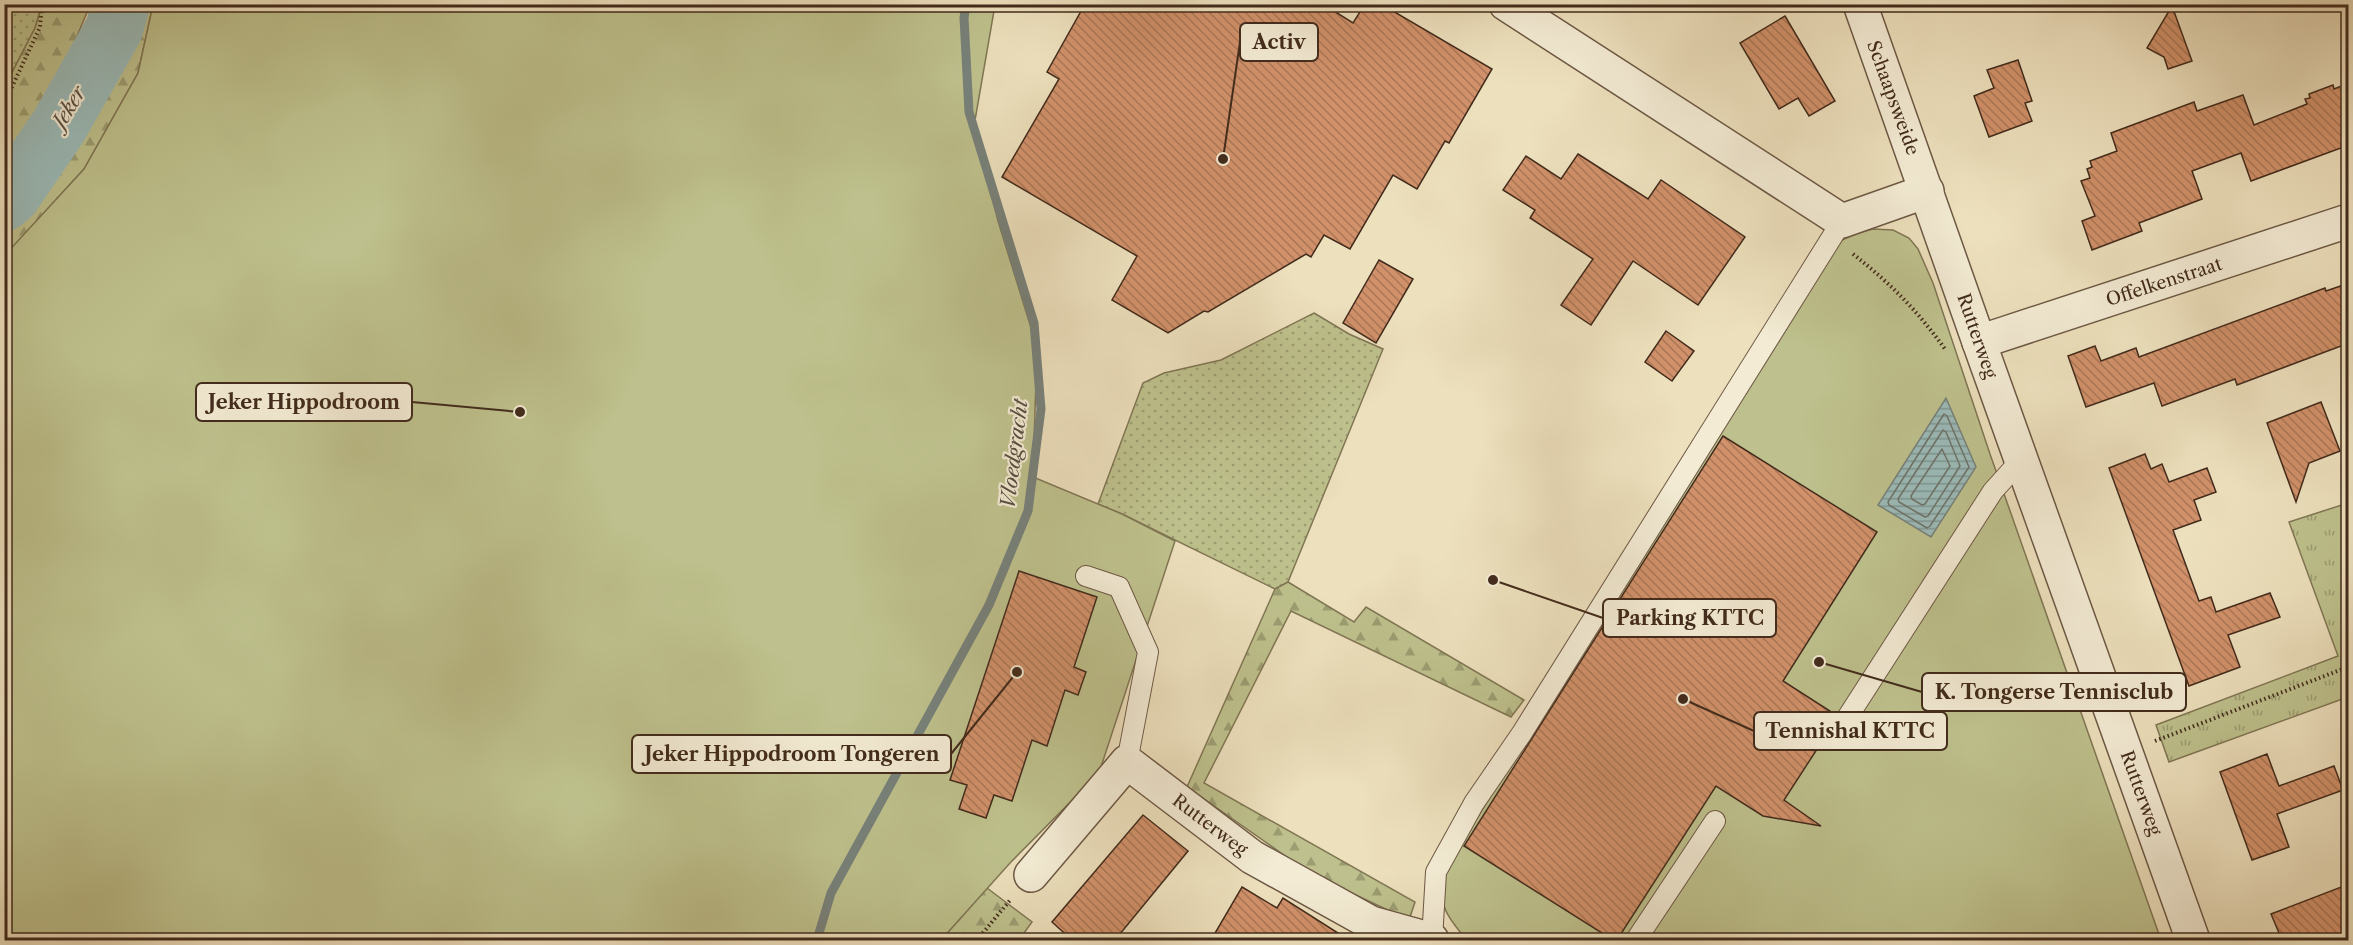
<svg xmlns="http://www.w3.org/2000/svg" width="2353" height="945" viewBox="0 0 2353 945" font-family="'Libre Caslon Text',serif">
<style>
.grass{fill:url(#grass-dots);stroke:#807654;stroke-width:1.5}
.forest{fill:url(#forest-firs);stroke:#807654;stroke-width:1.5}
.park{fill:url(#park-tufts);stroke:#807654;stroke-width:1.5}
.pitch{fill:#bec18d;stroke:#807654;stroke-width:1.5}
.water{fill:url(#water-rules);stroke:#77817a;stroke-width:1.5}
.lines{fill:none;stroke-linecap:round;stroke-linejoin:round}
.shore{stroke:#6e736a;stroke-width:1.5}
.stream{stroke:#77817a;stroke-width:9}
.river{stroke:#9bbbb9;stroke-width:58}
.building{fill:url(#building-back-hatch);stroke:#422b1c;stroke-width:1.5}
.service-casing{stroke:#6d5844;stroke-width:22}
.minor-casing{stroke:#6d5844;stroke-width:36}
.tertiary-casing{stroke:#6d5844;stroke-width:36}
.path{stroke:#422b1c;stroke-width:4;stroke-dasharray:1.5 3;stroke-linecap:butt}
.service{stroke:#f3ebd4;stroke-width:20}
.minor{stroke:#f3ebd4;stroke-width:33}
.tertiary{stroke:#f3ebd4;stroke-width:33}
.labels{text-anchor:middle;stroke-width:4.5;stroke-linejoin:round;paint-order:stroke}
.street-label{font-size:18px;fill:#422b1c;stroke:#f3ebd4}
.water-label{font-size:20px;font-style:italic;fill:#584f43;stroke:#f3ebd4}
.leader{fill:none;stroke:#422b1c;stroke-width:2}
.callout-dot{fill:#422b1c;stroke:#f3ebd4;stroke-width:2}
.callout{fill:#f3ebd4;stroke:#422b1c;stroke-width:2}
.callout-label{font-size:20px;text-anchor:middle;font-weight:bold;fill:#422b1c}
</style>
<defs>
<pattern id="grass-dots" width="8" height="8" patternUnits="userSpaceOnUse" patternTransform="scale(1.5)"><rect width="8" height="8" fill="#bec18d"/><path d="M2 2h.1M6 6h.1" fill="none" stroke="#9c9d72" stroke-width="1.8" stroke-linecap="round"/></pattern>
<pattern id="forest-firs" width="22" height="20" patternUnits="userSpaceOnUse" patternTransform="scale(1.5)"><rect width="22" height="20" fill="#bec18d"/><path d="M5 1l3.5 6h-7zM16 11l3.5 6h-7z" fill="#9c9d72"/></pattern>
<pattern id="park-tufts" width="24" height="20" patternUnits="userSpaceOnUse" patternTransform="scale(1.5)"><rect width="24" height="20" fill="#bec18d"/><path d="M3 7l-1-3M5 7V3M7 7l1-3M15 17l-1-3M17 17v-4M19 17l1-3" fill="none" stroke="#9c9d72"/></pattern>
<pattern id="water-rules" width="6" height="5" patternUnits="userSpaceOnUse" patternTransform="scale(1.5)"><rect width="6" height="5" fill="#9bbbb9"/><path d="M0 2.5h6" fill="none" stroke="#809896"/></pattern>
<pattern id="building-back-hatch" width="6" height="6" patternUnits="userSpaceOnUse" patternTransform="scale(1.5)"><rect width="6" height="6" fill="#d1916a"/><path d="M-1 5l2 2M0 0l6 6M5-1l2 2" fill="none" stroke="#ab7756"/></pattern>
</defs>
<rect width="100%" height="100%" fill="#ede0bd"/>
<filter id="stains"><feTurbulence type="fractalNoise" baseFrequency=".00333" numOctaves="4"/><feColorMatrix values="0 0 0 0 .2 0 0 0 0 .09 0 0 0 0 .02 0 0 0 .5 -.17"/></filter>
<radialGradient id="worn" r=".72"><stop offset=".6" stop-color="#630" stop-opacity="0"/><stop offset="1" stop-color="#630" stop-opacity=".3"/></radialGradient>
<g class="grass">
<polygon points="5,5 42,5 35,28 5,86"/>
<polygon points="1314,313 1349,334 1383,349 1288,582 1275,589 1122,514 1098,504 1143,383 1164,373 1221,360"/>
</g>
<g class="forest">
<polygon points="42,5 90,5 56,87 5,160 5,86 35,28"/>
<polygon points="140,5 153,5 138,73 84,169 5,256 5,230 25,209 112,86"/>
<polygon points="1288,582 1354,622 1366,607 1524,700 1511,717 1291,611 1204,783 1415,902 1409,920 1311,874 1187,787 1275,589"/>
<polygon points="987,888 1032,922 1019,940 941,940"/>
</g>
<polygon class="park" points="2348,503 2348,697 2169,762 2156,725 2338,656 2289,522"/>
<g class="pitch">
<polygon points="153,5 995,5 974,126 998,221 1037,347 1033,477 1122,514 1175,541 1099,773 1010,863 941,940 5,940 4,256 84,169 138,73"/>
<path d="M1873,229L1893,230L1909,238L1918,249L1933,283L1990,454L2161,940H1467C1444,914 1439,905 1444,871L1836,243L1857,233Z"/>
</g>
<polygon class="water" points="1946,398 1976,467 1931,537 1878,505"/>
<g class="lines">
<g class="shore">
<polygon points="1944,414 1947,416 1969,467 1930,526 1927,528 1889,505 1888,502"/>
<polygon points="1943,430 1946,432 1960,466 1928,516 1925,517 1899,502 1898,499"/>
<polygon points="1942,449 1950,466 1925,504 1922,505 1912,499 1911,496"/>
</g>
<polyline class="stream" points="817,940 831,893 989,605 1028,511 1041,409 1034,323 969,112 964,18 966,4"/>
<polyline class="river" points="4,202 12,195 59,126 114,29 121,4"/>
</g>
<g class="building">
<polygon points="1085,4 1323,4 1353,23 1365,4 1381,4 1492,69 1449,143 1445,141 1417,189 1393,175 1350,249 1324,235 1311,257 1306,254 1208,312 1204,311 1168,333 1112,300 1137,256 1002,177 1059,79 1047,72"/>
<polygon points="2172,6 2192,61 2168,69 2164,57 2147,48"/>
<polygon points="1785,16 1835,101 1809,116 1798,98 1779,109 1740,43"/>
<polygon points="2018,60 2032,101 2025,103 2032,121 1989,137 1974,96 1994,88 1987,70"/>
<polygon points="2349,83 2349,145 2251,181 2241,153 2192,171 2202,199 2139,223 2142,231 2092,250 2082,221 2095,216 2081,181 2090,178 2087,169 2092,167 2090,161 2117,151 2111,133 2194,102 2197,111 2243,95 2254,125 2307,104 2305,99 2310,98 2309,94 2333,85 2334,89"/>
<polygon points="1578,154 1648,199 1661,180 1745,237 1698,305 1633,261 1591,325 1561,305 1593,259 1530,218 1535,210 1503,190 1526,156 1561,179"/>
<polygon points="1379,260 1413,279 1376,343 1343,323"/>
<polygon points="2349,283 2349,343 2237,385 2235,379 2162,406 2154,383 2086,407 2068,356 2095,346 2101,361 2136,348 2139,357 2325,288 2326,291"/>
<polygon points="1666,331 1694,351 1672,381 1645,362"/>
<polygon points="2321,402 2340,451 2309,463 2296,502 2267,423"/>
<polygon points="1723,436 1877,532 1783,681 1836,715 1836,720 1784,800 1821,826 1763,816 1716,786 1617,940 1613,940 1464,846"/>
<polygon points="2145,454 2151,469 2162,464 2169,482 2207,468 2216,492 2194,500 2201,520 2173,530 2199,601 2211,597 2216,612 2270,593 2280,617 2228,635 2240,667 2189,686 2109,468"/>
<polygon points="1019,571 1097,597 1074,667 1086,672 1078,695 1065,690 1047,746 1032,740 1012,801 994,795 986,818 959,809 967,785 950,780"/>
<polygon points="2267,754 2279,786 2334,766 2343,790 2277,814 2289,847 2252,860 2220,772"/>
<polygon points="1143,815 1188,851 1115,940 1072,940 1052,922"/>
<polygon points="2349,884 2349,940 2282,940 2271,914"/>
<polygon points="1242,887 1277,908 1283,898 1349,940 1211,940"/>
</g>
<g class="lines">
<g class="service-casing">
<g id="service">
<polyline points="1086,576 1119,587 1148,652 1127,762"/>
<polyline points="1847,718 1993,491 2021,460"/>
<polyline points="1432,940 1436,872 1474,803 1522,733 1842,221"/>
<polyline points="1636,940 1715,821"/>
</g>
</g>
<g class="minor-casing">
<g id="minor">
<polyline points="1506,4 1842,221 1927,191"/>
<polyline points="1979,342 2348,221"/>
<polyline points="1031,875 1127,762 1252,857 1371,923 1432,940"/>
</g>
</g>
<g class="tertiary-casing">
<polyline id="tertiary" points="1860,4 1979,342 2193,940"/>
</g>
<g class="path">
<polyline points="4,104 40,27 42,4"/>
<path d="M1853,254C1891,284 1916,309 1945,349"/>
<polyline points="2155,741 2348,667"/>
<polyline points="977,940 1011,899"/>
</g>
<use href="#service" class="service"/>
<use href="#minor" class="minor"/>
<use href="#tertiary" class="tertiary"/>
</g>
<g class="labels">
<g class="street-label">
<text transform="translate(1893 98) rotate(70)" y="6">Schaapsweide</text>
<text transform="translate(2164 282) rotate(-18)" y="6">Offelkenstraat</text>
<text transform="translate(1977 336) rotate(71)" y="6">Rutterweg</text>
<text transform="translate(2141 793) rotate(70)" y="6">Rutterweg</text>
<text transform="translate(1210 825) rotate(37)" y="6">Rutterweg</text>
</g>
<g class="water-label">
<text transform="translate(69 107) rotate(-59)" y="7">Jeker</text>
<text transform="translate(1014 454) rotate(-83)" y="7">Vloedgracht</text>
</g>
</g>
<path class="leader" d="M1223 159L1240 42M520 412L412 402M1493 580L1603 618M1819 662L1922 692M1683 699L1754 731M1017 672L951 754"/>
<g class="callout-dot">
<circle cx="1223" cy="159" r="6"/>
<circle cx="520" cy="412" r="6"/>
<circle cx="1493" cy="580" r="6"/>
<circle cx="1819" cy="662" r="6"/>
<circle cx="1683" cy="699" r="6"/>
<circle cx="1017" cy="672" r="6"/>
</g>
<g class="callout">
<rect x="1240" y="23" width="78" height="38" rx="6"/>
<rect x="196" y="383" width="216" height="38" rx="6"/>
<rect x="1603" y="599" width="173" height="38" rx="6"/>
<rect x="1922" y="673" width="264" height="38" rx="6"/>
<rect x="1754" y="712" width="193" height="38" rx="6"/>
<rect x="632" y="735" width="319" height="38" rx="6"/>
</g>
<g class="callout-label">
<text x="1279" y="49">Activ</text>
<text x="304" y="409">Jeker Hippodroom</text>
<text x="1690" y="625">Parking KTTC</text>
<text x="2054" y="699">K. Tongerse Tennisclub</text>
<text x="1850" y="738">Tennishal KTTC</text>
<text x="792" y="761">Jeker Hippodroom Tongeren</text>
</g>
<rect width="2353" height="945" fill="none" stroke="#ede0bd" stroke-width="24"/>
<rect x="6" y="6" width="2341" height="933" fill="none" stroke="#422b1c" stroke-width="3"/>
<rect x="12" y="12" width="2329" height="921" fill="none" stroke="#422b1c" stroke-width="1.5"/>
<rect width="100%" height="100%" filter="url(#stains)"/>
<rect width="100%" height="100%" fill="url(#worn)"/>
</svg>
